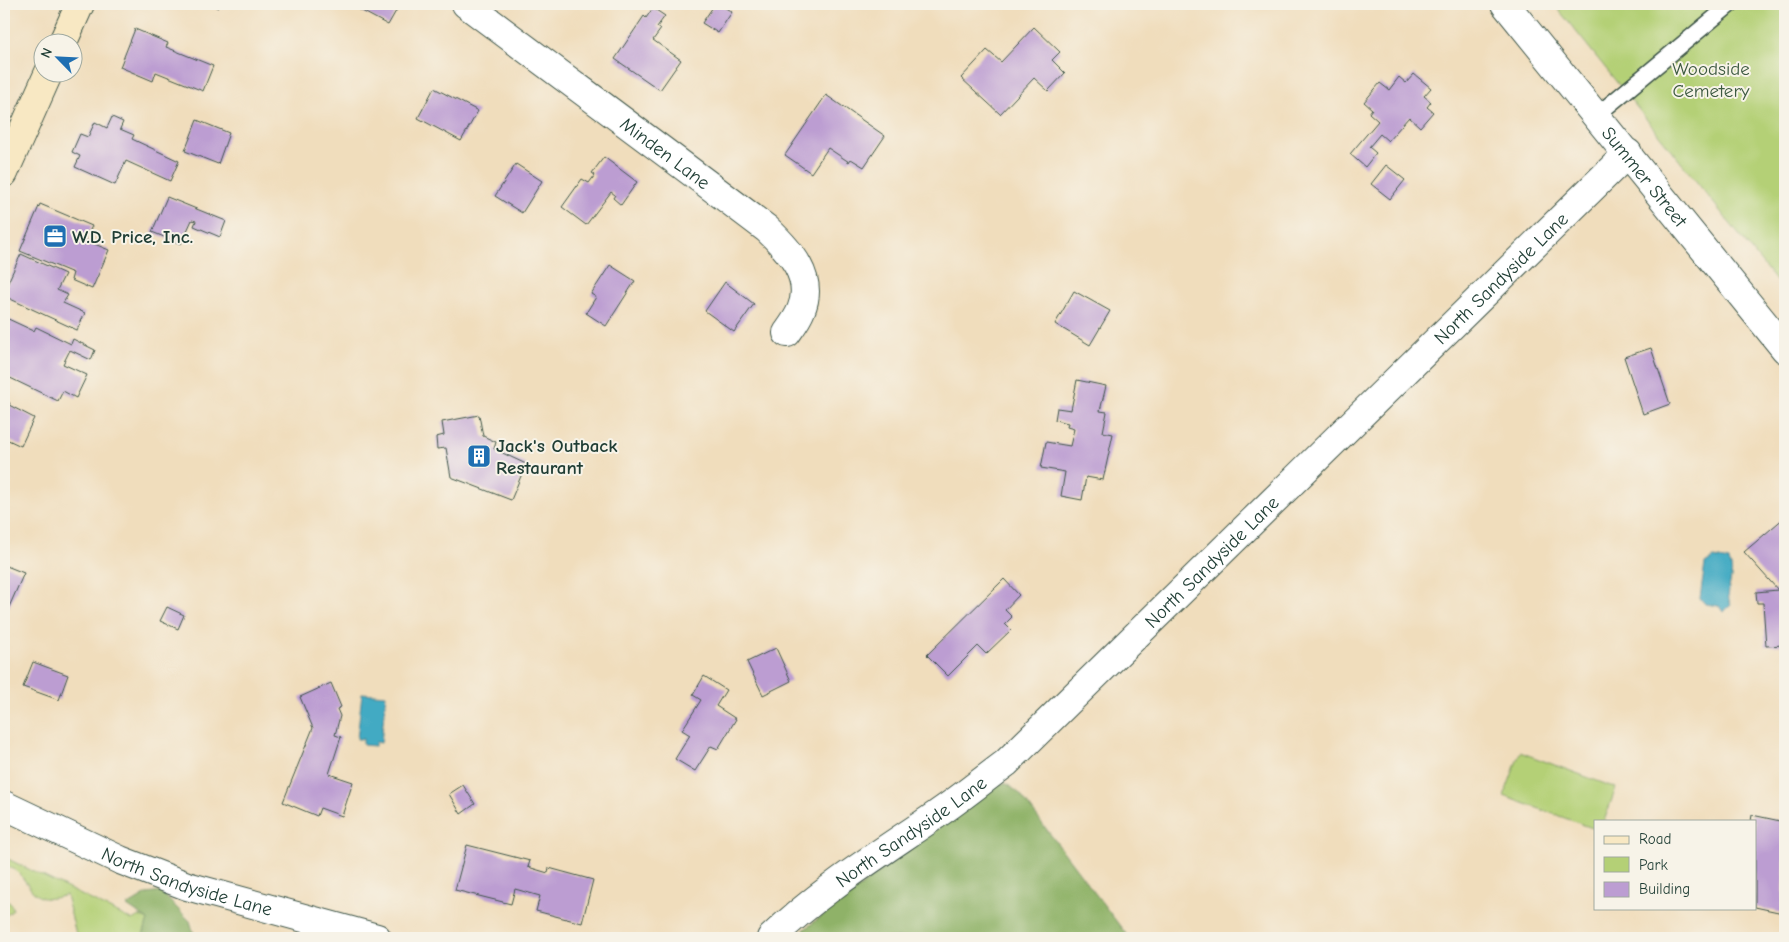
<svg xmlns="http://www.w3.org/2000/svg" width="1789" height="942" viewBox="0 0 1789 942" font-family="'Comic Neue',sans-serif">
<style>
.green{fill:#b4d076;stroke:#6a8655}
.forest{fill:#8fb267;stroke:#57784e}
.water{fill:#43aac3;stroke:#31747c}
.building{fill:#bc9dd2}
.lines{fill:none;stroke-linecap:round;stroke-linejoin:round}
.lane-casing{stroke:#3e5548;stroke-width:18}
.street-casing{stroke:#3e5548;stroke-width:30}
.secondary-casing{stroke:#3e5548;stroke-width:30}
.lane{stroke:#fff;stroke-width:15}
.street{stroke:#fff;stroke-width:28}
.secondary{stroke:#f8e8c3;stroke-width:28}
.labels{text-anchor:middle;stroke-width:4;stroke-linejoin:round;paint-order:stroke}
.park-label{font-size:19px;fill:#3d5a41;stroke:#f7f3e8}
.street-label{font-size:19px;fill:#1f3d34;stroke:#f7f3e8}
.poi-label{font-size:19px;font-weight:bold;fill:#1f3d34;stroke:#f7f3e8;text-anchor:start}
</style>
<rect width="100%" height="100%" fill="#f7f3e8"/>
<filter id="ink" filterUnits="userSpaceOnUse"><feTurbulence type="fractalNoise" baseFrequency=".02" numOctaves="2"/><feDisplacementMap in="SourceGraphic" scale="10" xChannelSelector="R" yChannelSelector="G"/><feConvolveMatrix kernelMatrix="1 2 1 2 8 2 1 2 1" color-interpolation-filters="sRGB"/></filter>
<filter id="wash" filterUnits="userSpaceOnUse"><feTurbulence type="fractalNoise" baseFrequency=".0096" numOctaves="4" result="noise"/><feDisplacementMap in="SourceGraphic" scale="20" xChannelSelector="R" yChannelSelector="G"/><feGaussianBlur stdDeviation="1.12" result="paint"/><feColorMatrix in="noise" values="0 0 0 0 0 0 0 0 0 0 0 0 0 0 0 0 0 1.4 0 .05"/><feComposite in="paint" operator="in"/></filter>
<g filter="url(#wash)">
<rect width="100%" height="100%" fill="#f0ddbc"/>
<g class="green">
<polygon points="1554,4 1785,4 1785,292"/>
<polygon points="1520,752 1616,788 1604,821 1595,821 1595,829 1504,796"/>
<path d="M4,857L132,920L139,916L148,920L142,938H77L66,895C24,909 36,877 4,864Z"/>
<polygon points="4,898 11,904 13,910 4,917"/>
</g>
<g class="forest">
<polygon points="996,783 1007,784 1019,793 1129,938 793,938"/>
<polygon points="161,892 190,921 195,938 142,938 148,920 127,906 147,894"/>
</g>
<g class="water">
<path d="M1714,558L1729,561C1737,576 1723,591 1731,605L1723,612L1719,606L1705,604L1700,598L1705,564Z"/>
<polygon points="362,693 386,695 381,743 376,742 375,746 363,745 363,739 357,739"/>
</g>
<g id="blocks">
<g class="building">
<polygon points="210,4 221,4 218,8"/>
<polygon points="349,4 400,4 388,25"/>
<polygon points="715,4 719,4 732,12 718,33 702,23"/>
<polygon points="653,8 665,16 657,27 661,29 653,40 681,60 660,90 615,59 644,16 646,18"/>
<polygon points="1034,27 1060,52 1052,60 1065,73 1048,91 1034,78 1000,114 961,78 987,50 1001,62"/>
<polygon points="135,29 168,43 166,47 213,66 203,91 156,72 153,81 120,67"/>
<polygon points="1414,74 1431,88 1424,96 1431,102 1427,107 1433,112 1420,127 1409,117 1388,141 1380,134 1369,147 1376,153 1365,167 1350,154 1378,121 1369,113 1372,109 1364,102 1380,83 1389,90 1399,77 1406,83"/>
<polygon points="434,88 478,111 461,141 418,118"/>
<polygon points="826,95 885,136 864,167 851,159 849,162 828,148 811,173 785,155"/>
<polygon points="112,117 123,122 120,129 134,135 132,139 179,161 170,181 126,161 115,185 75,167 80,156 72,152 80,134 88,137 95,122 107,128"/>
<polygon points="197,120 229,133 218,164 185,151"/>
<polygon points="604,157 637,182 621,205 613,198 615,195 611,192 586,225 562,207 582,179 589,183 595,175 592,173"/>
<polygon points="516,164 542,181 522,213 495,196"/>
<polygon points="1386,165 1405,180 1390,199 1371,184"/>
<polygon points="167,197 226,221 220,237 194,226 196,221 192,220 181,244 152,232"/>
<polygon points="40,204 92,226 85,240 109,250 92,289 71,280 73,273 20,251"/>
<polygon points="21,254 65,274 57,290 68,295 63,303 85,313 77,330 4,296 4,291"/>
<polygon points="610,265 635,281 606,326 586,313 596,297 591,294"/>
<polygon points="725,282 754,304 734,332 705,311"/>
<polygon points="1074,291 1110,311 1090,345 1055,324"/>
<polygon points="4,317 34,331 36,327 71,344 73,339 95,350 91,360 70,350 63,364 87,375 76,398 63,391 58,401 4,375"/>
<polygon points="1651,348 1670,404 1643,414 1624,357"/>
<polygon points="1077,380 1106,386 1100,411 1107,412 1103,432 1113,434 1103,480 1086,477 1082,500 1061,496 1065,472 1041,468 1046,442 1070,446 1074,429 1067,427 1068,423 1055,420 1057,408 1071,410"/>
<polygon points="4,399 10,403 9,405 34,418 21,446 4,438"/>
<polygon points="479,415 483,436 496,442 494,449 526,464 511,500 451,477 446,448 437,449 436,437 444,435 442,422"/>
<polygon points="1785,517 1785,594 1783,596 1783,605 1785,605 1785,645 1766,646 1763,603 1757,603 1756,592 1778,590 1744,552"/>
<polygon points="4,565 24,573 9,607 4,604"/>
<polygon points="1004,579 1019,595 1005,610 1012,617 1005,624 1011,630 986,654 978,646 948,676 927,655"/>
<polygon points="167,607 184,615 178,629 160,621"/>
<polygon points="776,648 791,681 763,695 747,662"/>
<polygon points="33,662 68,675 59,700 23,687"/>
<polygon points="704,676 726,690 716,706 736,719 718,749 711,746 695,771 675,759 690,735 682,730 701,700 693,695"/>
<polygon points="331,683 341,707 337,709 340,716 335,735 341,737 329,774 353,782 342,816 320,808 317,816 283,802 313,728 300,697"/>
<polygon points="463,785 475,804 461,814 449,794"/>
<polygon points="1752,815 1785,822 1783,913 1755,907 1755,821 1751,821"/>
<polygon points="467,845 530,861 528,867 548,873 549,868 593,880 582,923 536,911 540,896 515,889 511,904 455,890"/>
</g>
</g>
</g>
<g filter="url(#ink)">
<use href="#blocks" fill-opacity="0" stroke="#3e5548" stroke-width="1"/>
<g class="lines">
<g class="lane-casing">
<polyline id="lane" points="1597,115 1731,4"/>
</g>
<g class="street-casing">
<g id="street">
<path id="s1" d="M466,4C566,79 667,153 767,229C789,250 815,277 801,310C798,318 792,326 787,333"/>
<path id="s2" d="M1505,4L1785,349"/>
<path id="s3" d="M4,805L120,860L187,886L377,938"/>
<path id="s4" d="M771,938C822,889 878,855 936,815C960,799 983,780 1006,763L1628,153"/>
</g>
</g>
<g class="secondary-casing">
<g id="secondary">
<polyline points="63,42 80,4"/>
<polyline points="4,173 49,72"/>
</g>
</g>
<use href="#lane" class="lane"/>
<use href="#street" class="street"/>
<use href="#secondary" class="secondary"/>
</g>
</g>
<defs>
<g id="office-square" transform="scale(1.25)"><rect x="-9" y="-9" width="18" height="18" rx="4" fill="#1f6fb2" stroke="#f7f3e8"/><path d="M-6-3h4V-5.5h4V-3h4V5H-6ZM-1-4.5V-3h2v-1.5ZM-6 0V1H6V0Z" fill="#fff"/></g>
<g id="building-square" transform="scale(1.25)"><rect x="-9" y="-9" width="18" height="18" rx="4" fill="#1f6fb2" stroke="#f7f3e8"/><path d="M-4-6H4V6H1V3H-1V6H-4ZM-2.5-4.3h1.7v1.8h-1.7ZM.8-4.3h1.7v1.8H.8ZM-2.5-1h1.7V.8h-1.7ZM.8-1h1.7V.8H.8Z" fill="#fff"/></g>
</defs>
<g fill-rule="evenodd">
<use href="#office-square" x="55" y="236"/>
<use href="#building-square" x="479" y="456"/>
</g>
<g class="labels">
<g class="park-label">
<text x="1711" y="75">Woodside<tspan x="1711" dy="22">Cemetery</tspan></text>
</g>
<g class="street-label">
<text dy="7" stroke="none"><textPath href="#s1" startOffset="249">Minden Lane</textPath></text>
<text dy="7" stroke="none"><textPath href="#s2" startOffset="222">Summer Street</textPath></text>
<text dy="7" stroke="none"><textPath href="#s4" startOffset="986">North Sandyside Lane</textPath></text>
<text dy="7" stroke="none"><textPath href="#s4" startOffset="581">North Sandyside Lane</textPath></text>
<text dy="7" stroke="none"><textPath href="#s4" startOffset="176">North Sandyside Lane</textPath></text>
<text dy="7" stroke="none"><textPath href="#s3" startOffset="199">North Sandyside Lane</textPath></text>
</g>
<g class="poi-label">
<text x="72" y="243">W.D. Price, Inc.</text>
<text x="496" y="452">Jack's Outback<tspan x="496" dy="22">Restaurant</tspan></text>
</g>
</g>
<rect width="1789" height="942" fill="none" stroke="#f7f3e8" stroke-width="20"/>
<rect x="1594" y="820" width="162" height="90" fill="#f7f3e8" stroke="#a1aaa0"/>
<rect x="1604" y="836" width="25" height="8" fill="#f8e8c3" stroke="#a1aaa0"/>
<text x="1639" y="844" font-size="15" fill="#1f3d34">Road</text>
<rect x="1604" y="857" width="25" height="15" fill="#b4d076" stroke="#a1aaa0"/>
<text x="1639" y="870" font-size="15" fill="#1f3d34">Park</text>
<rect x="1604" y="882" width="25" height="15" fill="#bc9dd2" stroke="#a1aaa0"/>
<text x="1639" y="894" font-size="15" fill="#1f3d34">Building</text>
<g transform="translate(58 58) rotate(294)"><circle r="24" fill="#f7f3e8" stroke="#a1aaa0"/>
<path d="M0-4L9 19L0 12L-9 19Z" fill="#1f6fb2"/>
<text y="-8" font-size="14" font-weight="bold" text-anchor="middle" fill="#1f3d34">N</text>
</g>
</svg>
